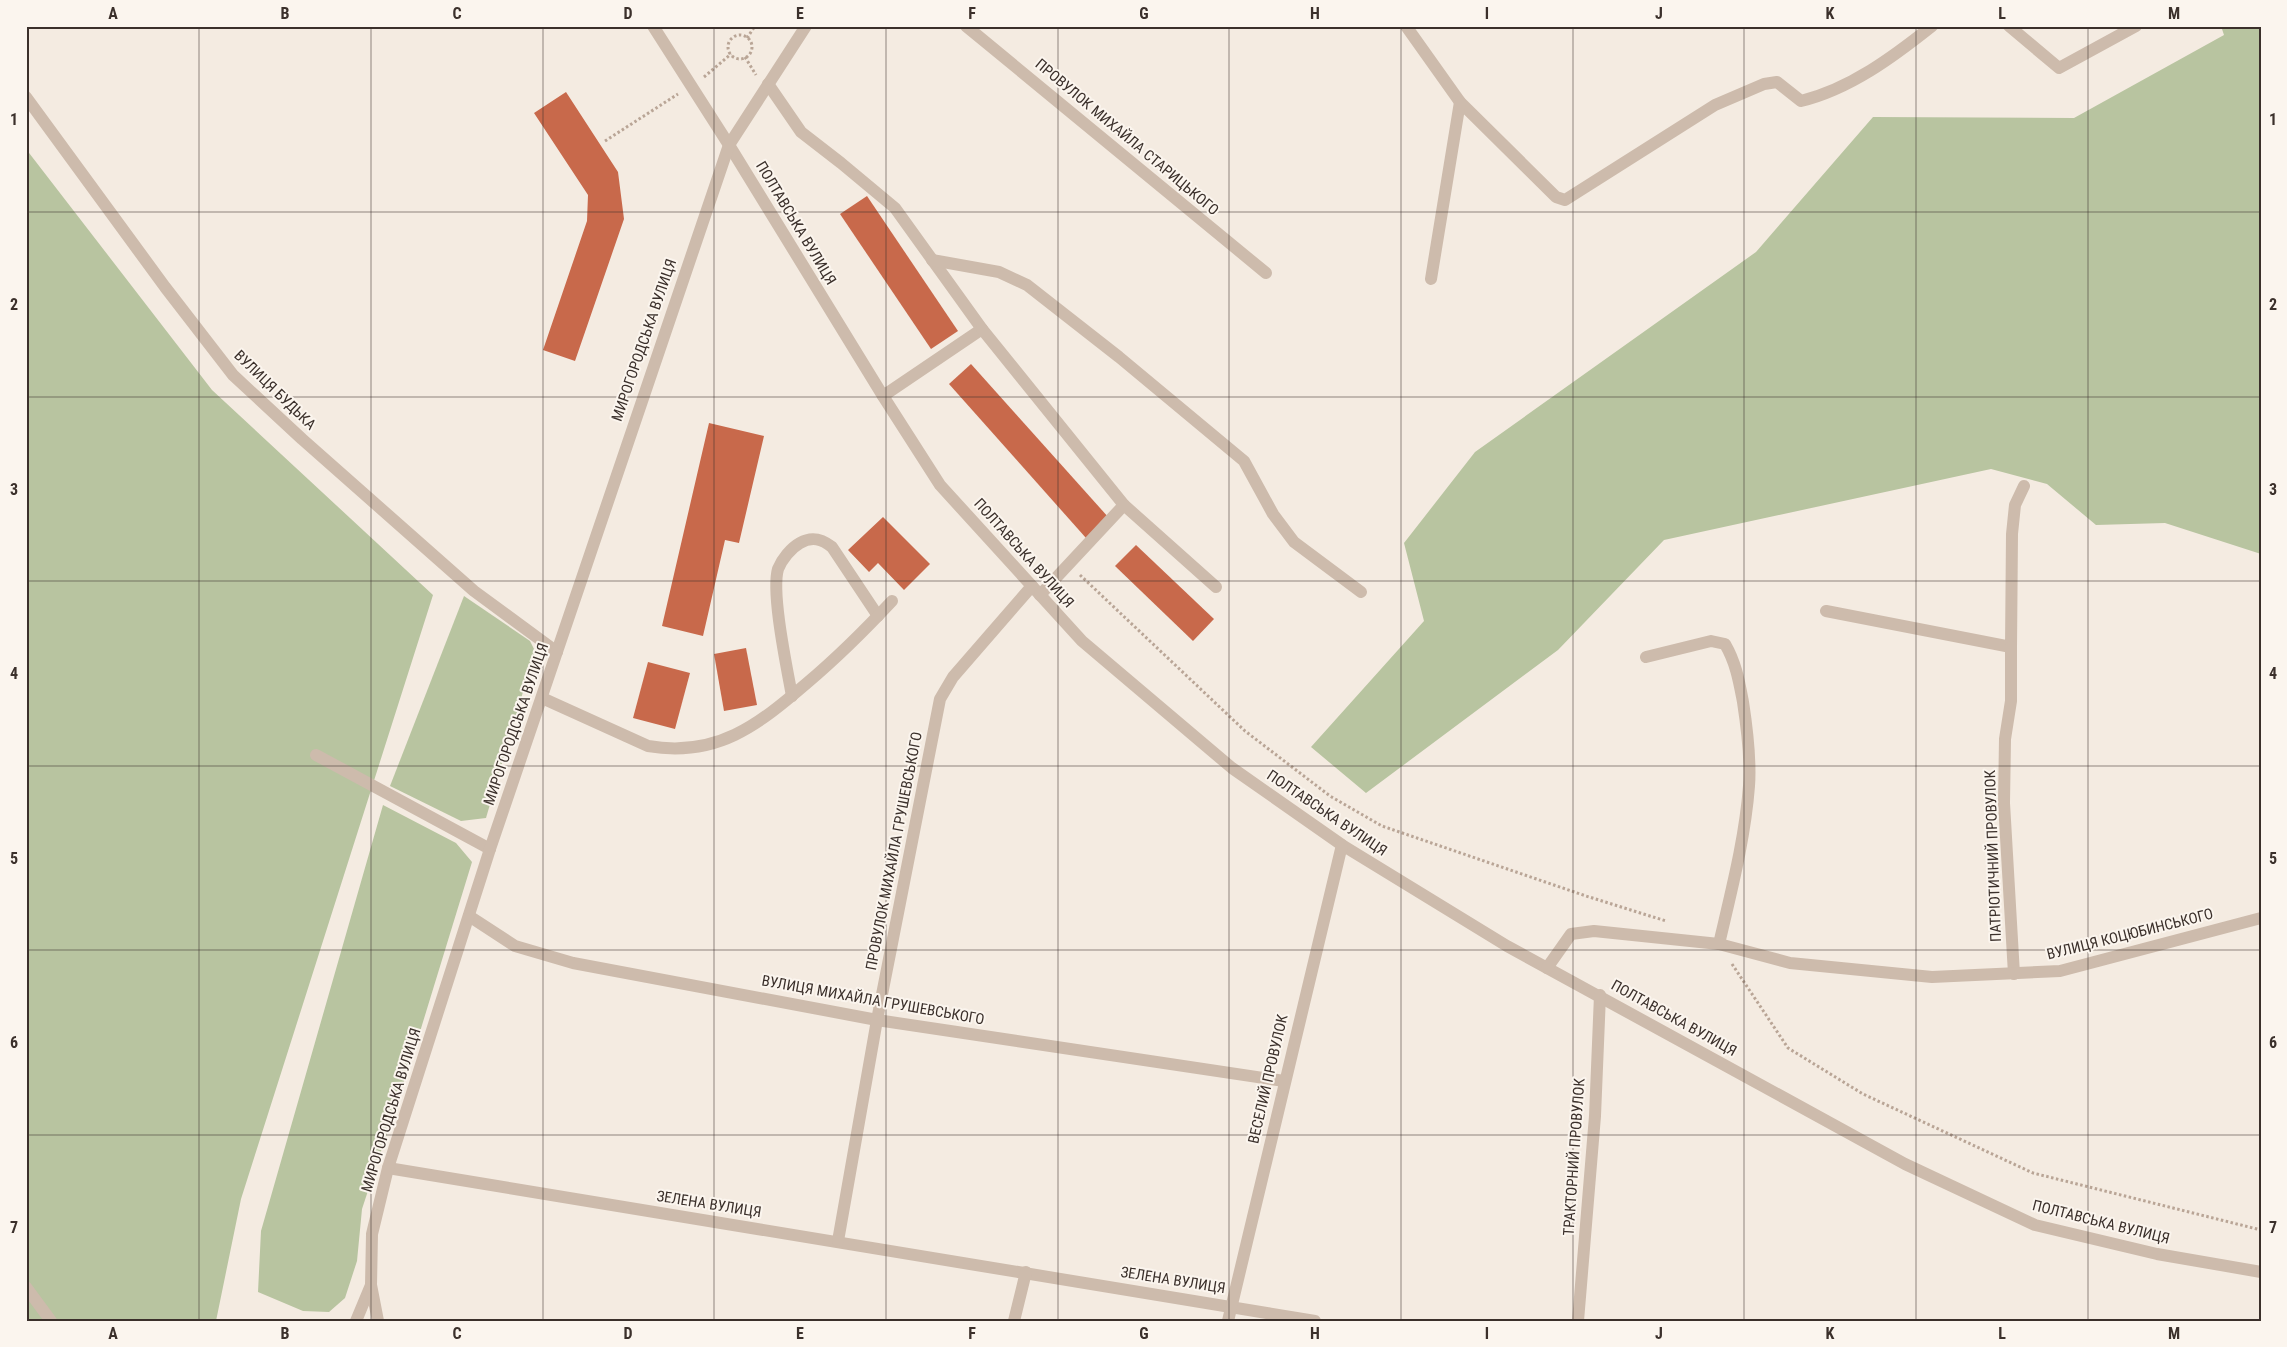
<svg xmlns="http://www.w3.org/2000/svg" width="2287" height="1347" viewBox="0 0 2287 1347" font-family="'Roboto Condensed',sans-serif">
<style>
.green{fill:#b8c4a0}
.building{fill:#c8694b}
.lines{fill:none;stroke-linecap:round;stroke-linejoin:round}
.path{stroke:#b9a596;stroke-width:3;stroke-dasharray:2.5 2.5;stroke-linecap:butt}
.minor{stroke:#cdbbac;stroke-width:12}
.grid{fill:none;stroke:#3b302b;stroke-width:1;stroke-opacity:0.55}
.labels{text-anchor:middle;stroke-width:4;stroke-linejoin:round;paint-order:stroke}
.street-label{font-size:15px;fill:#3b302b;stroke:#fbf5ee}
.neatline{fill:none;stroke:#3b302b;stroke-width:2}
.grid-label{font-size:16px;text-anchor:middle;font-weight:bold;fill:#3b302b}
</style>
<rect width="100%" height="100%" fill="#f4ebe1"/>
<g class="green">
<polygon points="2221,26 2261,26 2261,554 2165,523 2096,525 2047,484 1991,469 1664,540 1558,650 1366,793 1311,747 1424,621 1404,543 1475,452 1756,252 1873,117 2074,118 2224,35"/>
<polygon points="26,149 212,390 433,595 241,1199 216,1321 26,1321"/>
<polygon points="464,596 530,641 535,651 486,818 461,821 390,786"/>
<polygon points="383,805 456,843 472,862 415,1048 362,1209 357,1261 345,1298 329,1312 303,1311 258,1292 261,1231"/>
</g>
<g class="building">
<polygon points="566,92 618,172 624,219 575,361 543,350 587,221 588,195 534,113"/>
<polygon points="867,196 958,331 931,349 840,214"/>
<polygon points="971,364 1109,518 1086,538 949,384"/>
<polygon points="709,423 764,436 739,543 725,540 703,636 662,626"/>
<polygon points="883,517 930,564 904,590 878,563 869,572 848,550"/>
<polygon points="1136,545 1214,619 1193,641 1115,566"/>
<polygon points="746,648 757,705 724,711 714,654"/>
<polygon points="648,662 690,673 675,729 633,718"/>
</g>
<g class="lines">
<g class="path">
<circle cx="740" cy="47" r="12"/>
<polyline points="747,38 755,26"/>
<polyline points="745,57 756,75"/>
<polyline points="704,77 731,54"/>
<polyline points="605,141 678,94"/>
<polyline points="1080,575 1245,731 1330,796 1382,826 1586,896 1666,921"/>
<polyline points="1732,964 1788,1048 1863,1094 2033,1173 2261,1230"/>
</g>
<g class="minor">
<polyline points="653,26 729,145 883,396 940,485 1082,641 1232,768 1342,845 1507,946 1905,1164 2035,1225 2157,1254 2261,1272"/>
<polyline points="966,26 1266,273"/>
<path d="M1406,26L1460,102L1556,197L1565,200L1715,105L1764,84L1777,82L1801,101C1850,89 1893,57 1932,26"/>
<polyline points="2009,26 2059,68 2136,26"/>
<polyline points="768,84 801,132 841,163 895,208 982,329 883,396"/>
<polyline points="26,97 165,287 233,375 302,439 474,591 557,652"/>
<polyline points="932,260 999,272 1027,285 1119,357 1244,461 1273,514 1294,542 1361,592"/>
<polyline points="1431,279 1460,102"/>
<polyline points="982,329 1124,505 1040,595"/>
<polyline points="1124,505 1216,587"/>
<polyline points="1826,611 2011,647 2012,534 2015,505 2024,486"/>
<polyline points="2011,647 2011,701 2005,739 2004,803 2014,974"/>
<path d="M1646,657L1711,641L1725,644C1736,663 1739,681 1743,702C1747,728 1751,759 1749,786C1745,839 1731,892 1719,944"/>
<path d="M792,696C787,668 771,593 778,569C782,559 791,548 800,543C812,536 822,539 832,547L878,616"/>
<path d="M542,698L648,746C717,758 758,725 807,683C839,656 864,631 892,601"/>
<polyline points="316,755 490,849"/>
<polyline points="469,916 515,946 573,963 877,1020 1284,1081"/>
<polyline points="1547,968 1571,934 1594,931 1719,944 1790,963 1932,977 2060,971 2261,918"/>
<polyline points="388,1168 1315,1321"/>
<polyline points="838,1241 877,1020 940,699 953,677 1032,586"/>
<polyline points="26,1287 51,1321"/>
<polyline points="356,1321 371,1285"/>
<polyline points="378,1321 371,1285 372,1234 388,1168 490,849 729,145 806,26"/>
<polyline points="1014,1321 1026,1272"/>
<polyline points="1228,1321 1342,845"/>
<polyline points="1578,1321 1595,1116 1600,995"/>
</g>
</g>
<path class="grid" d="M199,26V1321M371,26V1321M543,26V1321M714,26V1321M886,26V1321M1058,26V1321M1229,26V1321M1401,26V1321M1573,26V1321M1744,26V1321M1916,26V1321M2088,26V1321M26,212H2261M26,397H2261M26,581H2261M26,766H2261M26,950H2261M26,1135H2261"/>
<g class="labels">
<g class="street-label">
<text transform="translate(1127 137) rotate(40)" y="5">ПРОВУЛОК МИХАЙЛА СТАРИЦЬКОГО</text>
<text transform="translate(796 223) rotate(59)" y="5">ПОЛТАВСЬКА ВУЛИЦЯ</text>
<text transform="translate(644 340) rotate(-71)" y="5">МИРОГОРОДСЬКА ВУЛИЦЯ</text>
<text transform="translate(275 390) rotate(44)" y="5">ВУЛИЦЯ БУДЬКА</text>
<text transform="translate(1024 553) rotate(48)" y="5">ПОЛТАВСЬКА ВУЛИЦЯ</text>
<text transform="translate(516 724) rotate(-71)" y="5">МИРОГОРОДСЬКА ВУЛИЦЯ</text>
<text transform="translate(1327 813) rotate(34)" y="5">ПОЛТАВСЬКА ВУЛИЦЯ</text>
<text transform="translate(894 851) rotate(-79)" y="5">ПРОВУЛОК МИХАЙЛА ГРУШЕВСЬКОГО</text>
<text transform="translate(1993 856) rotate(-92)" y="5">ПАТРІОТИЧНИЙ ПРОВУЛОК</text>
<text transform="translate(2130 934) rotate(-14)" y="5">ВУЛИЦЯ КОЦЮБИНСЬКОГО</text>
<text transform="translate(873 1000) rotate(10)" y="5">ВУЛИЦЯ МИХАЙЛА ГРУШЕВСЬКОГО</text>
<text transform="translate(1674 1018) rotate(29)" y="5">ПОЛТАВСЬКА ВУЛИЦЯ</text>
<text transform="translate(1268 1079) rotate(-77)" y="5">ВЕСЕЛИЙ ПРОВУЛОК</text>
<text transform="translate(391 1110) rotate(-73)" y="5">МИРОГОРОДСЬКА ВУЛИЦЯ</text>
<text transform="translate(1574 1157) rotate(-86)" y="5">ТРАКТОРНИЙ ПРОВУЛОК</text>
<text transform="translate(709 1204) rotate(9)" y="5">ЗЕЛЕНА ВУЛИЦЯ</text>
<text transform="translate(2101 1222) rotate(14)" y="5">ПОЛТАВСЬКА ВУЛИЦЯ</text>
<text transform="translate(1173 1280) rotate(9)" y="5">ЗЕЛЕНА ВУЛИЦЯ</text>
</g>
</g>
<rect width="2287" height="1347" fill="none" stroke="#fbf5ee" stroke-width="55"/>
<rect x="28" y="28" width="2232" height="1292" class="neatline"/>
<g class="grid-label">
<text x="113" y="19">A</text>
<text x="285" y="19">B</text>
<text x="457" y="19">C</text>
<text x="628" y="19">D</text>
<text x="800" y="19">E</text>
<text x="972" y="19">F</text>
<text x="1144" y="19">G</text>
<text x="1315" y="19">H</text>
<text x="1487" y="19">I</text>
<text x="1659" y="19">J</text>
<text x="1830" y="19">K</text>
<text x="2002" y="19">L</text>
<text x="2174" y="19">M</text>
<text x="14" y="125">1</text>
<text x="2273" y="125">1</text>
<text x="14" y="310">2</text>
<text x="2273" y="310">2</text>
<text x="14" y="495">3</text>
<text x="2273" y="495">3</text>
<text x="14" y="679">4</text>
<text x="2273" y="679">4</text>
<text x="14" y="864">5</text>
<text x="2273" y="864">5</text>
<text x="14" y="1048">6</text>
<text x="2273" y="1048">6</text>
<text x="14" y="1233">7</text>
<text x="2273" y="1233">7</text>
<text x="113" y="1339">A</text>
<text x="285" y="1339">B</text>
<text x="457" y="1339">C</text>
<text x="628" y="1339">D</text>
<text x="800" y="1339">E</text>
<text x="972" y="1339">F</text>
<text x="1144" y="1339">G</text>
<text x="1315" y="1339">H</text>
<text x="1487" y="1339">I</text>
<text x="1659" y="1339">J</text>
<text x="1830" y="1339">K</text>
<text x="2002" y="1339">L</text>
<text x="2174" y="1339">M</text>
</g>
</svg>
